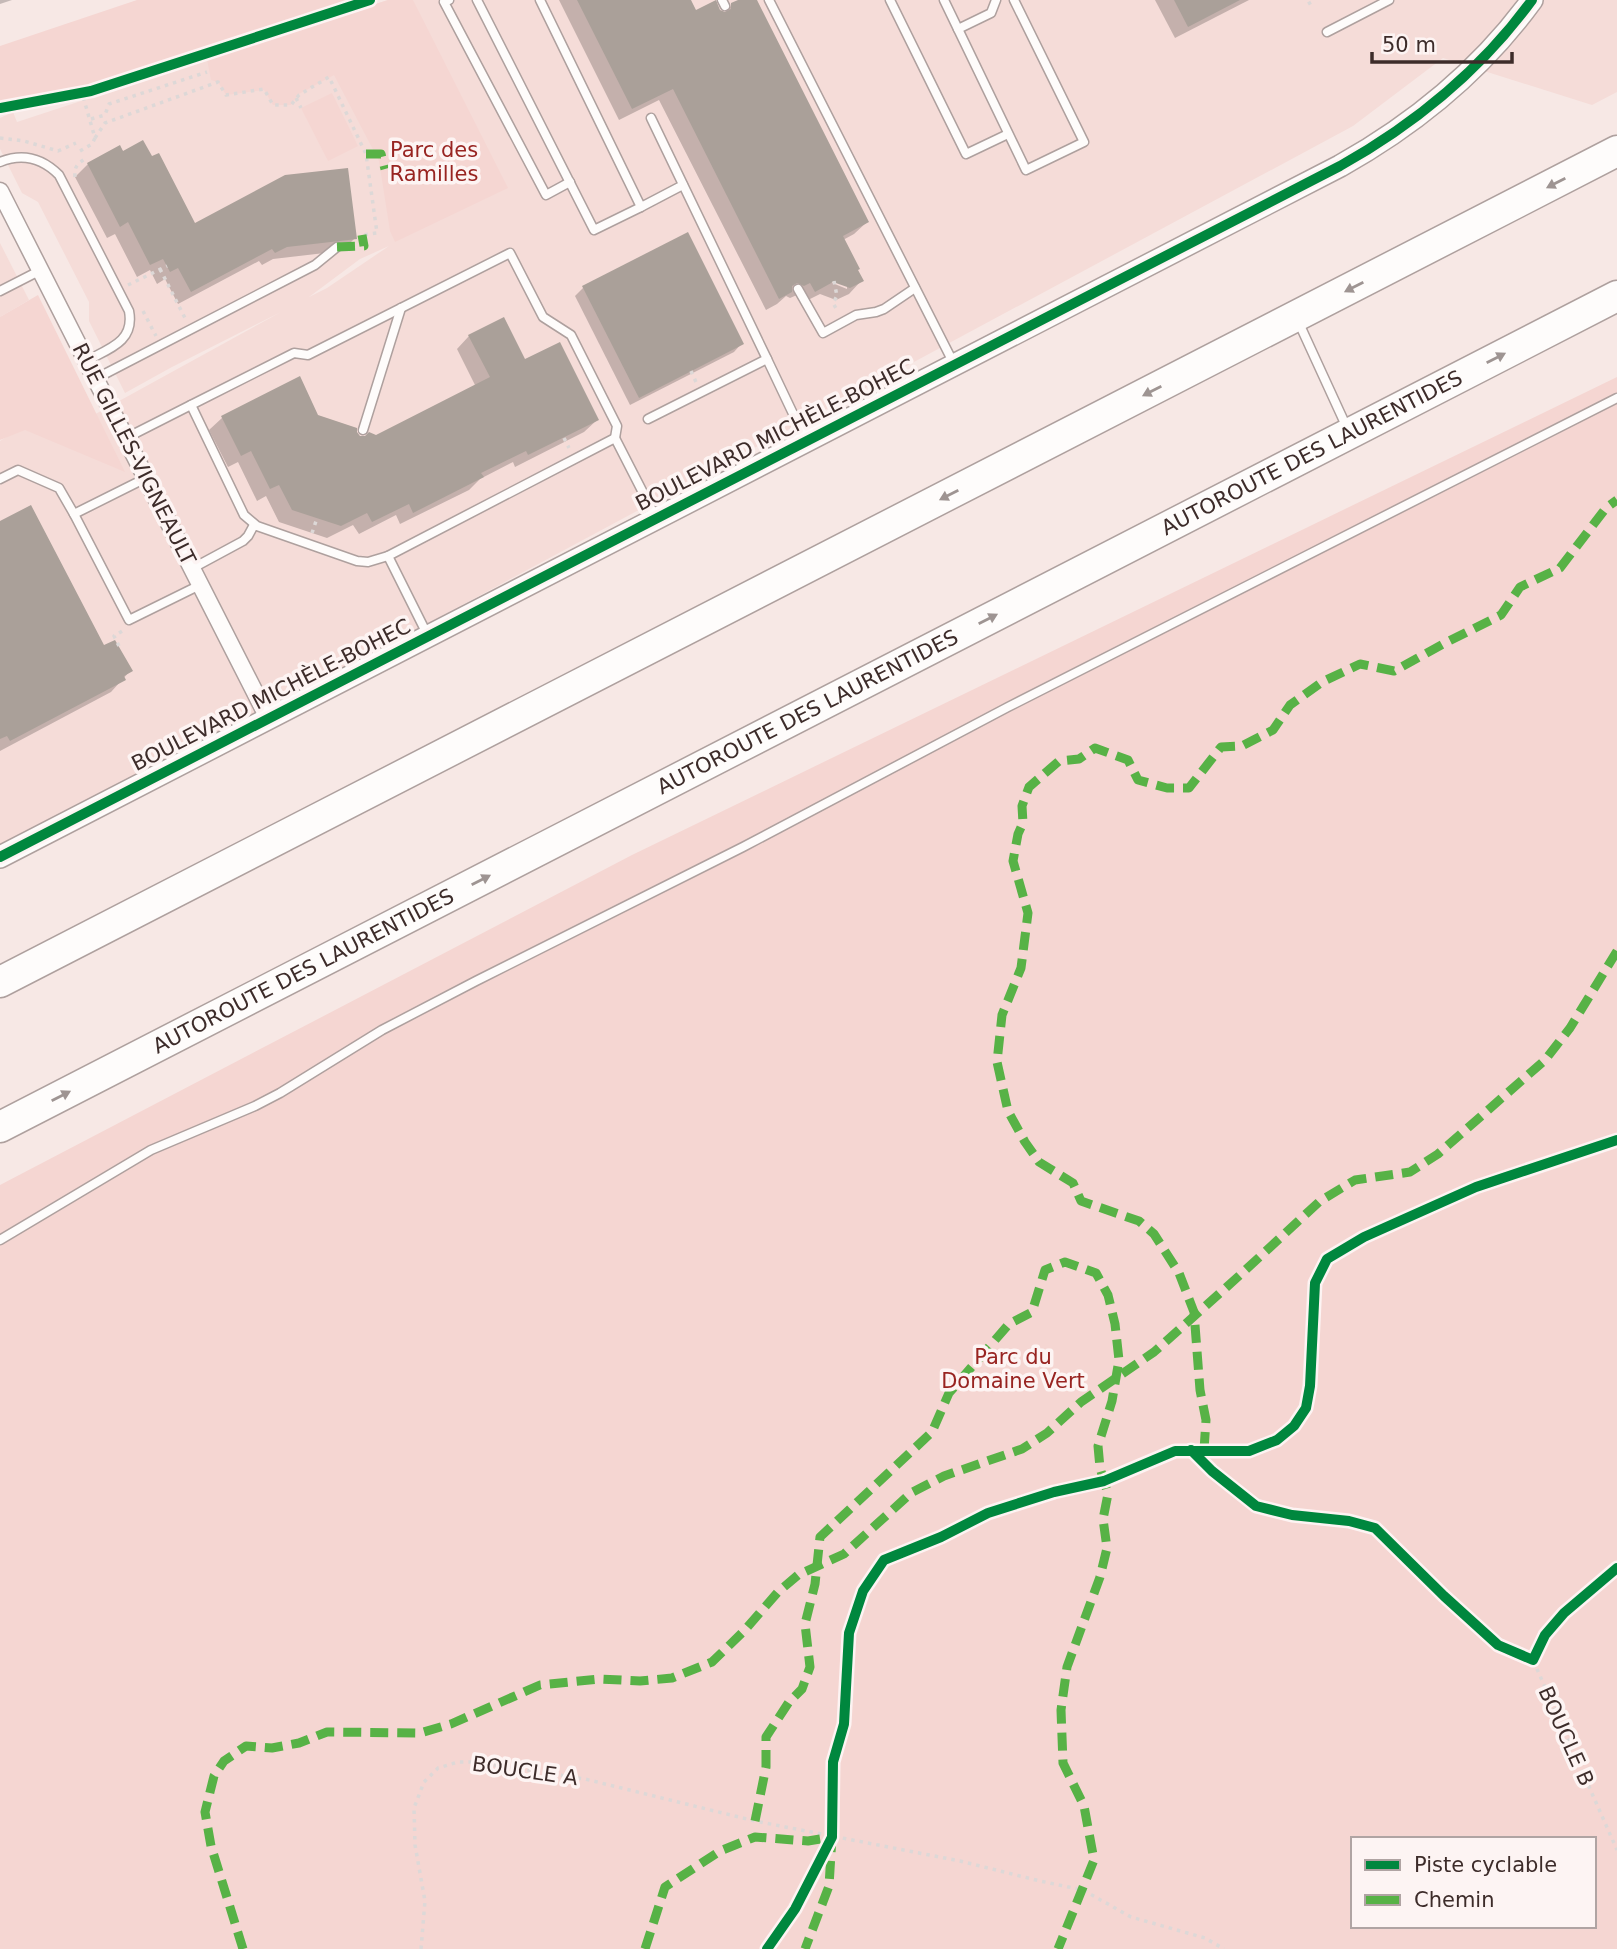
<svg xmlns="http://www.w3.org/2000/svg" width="1617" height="1949" viewBox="0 0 1617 1949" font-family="'DejaVu Sans',sans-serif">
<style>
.built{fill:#f5dcd8;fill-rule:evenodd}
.green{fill:#f5d6d2;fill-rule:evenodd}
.shadow{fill:#0003;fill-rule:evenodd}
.building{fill:#aaa099}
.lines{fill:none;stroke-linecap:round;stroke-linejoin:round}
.service-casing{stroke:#aea09e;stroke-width:11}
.minor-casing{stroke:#aea09e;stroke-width:19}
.tertiary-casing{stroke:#aea09e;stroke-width:24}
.motorway-casing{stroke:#aea09e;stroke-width:33}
.path{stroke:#ddd8d7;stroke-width:3.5;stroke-dasharray:3.5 5;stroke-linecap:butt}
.service{stroke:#fefcfb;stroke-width:8}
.minor{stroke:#fefcfb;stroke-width:16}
.tertiary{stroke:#fefcfb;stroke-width:21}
.motorway{stroke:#fefcfb;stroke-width:30}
.quiet{stroke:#57b246;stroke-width:9;stroke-dasharray:18 9;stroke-linecap:butt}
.cycleway-casing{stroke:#fdf4f3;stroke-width:15}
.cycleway{stroke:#00873e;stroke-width:10}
.oneway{fill:#9e9492}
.labels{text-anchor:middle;stroke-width:7;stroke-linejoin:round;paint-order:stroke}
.park-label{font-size:21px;fill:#982421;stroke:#fdf4f3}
.street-label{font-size:21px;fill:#3d2c2a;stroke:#fdf4f3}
</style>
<rect width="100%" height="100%" fill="#f7e8e5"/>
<g class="built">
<path d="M388,0H1617V92L1592,105L1443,58L1353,126L265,711L0,844V441L34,419L90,417L281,312L172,367L125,393L89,321V302L38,202L22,193L0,149V118L13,112L17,122ZM389,246L327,288L309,297L360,259Z"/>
<polygon points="0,243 29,300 0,317"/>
</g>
<g class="green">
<polygon points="137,0 368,0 98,83 0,103 0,46"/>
<polygon points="388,0 413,0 508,188 395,242 390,231 379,161 334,75 299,94 291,105 273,105 264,90 226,95 218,82 211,80 207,59"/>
<polygon points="332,93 358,146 328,161 301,108"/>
<polygon points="38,295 125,472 25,430 0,440 0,317"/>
<path d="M1617,377V1949H0V1185L632,855ZM1353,1839H1594V1926H1353Z"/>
</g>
<g class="shadow">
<polygon points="0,0 12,0 0,4"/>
<path d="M559,0H689L695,12L724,13L732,5L741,0H755L867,222L854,234L843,240L861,281L849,294L836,300L820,294L802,303L797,295L790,298L786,296L777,304L766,310L659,100L619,120ZM826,277L847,285V289L825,280Z"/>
<polygon points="1155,0 1249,0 1175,38"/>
<polygon points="119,147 195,225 355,238 342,251 273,259 262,265 259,261 178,304 165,279 157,284 150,270 137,277 115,234 107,238 75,177 88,164"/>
<polygon points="583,288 742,343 734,352 630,405 575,296"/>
<polygon points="469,336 524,361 597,420 584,432 515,467 513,462 480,479 469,490 400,524 396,515 359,534 353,525 327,538 279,522 266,496 257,501 238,462 228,467 209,430 222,418 317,416 360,438 376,437 476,387 457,349"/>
<polygon points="0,523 103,647 130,671 111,692 0,751"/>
</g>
<g class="building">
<polygon points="577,0 691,0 696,10 716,0 720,10 725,12 731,9 731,3 738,0 757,0 869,222 843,236 860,269 858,270 864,281 850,288 833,282 815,292 810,283 804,286 797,283 792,286 792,292 779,299 673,89 632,109"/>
<polygon points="1174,0 1240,0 1188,27"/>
<polygon points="143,140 152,156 159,153 195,223 285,175 348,168 357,239 287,247 275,253 272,249 191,292 178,268 170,272 163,259 150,265 128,222 120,227 87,163 120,145 123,151"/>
<polygon points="688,232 744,344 639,398 582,286"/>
<polygon points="504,317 525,359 560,342 599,420 528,455 526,451 481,473 484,477 413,513 409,504 372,522 367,513 341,526 292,510 279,485 270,489 251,451 241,456 221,416 300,376 318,415 357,428 357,432 360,436 365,436 369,432 376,435 490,377 468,335"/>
<polygon points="31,505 104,645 115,640 133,671 124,676 126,680 10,741 7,736 0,739 0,521"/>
</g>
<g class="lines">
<g class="service-casing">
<g id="service">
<polyline points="449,0 444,2 546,195 570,182"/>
<polyline points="477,0 594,230 641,207"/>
<polyline points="540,0 641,207 683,185"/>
<polyline points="722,0 725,6"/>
<polyline points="769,0 954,364"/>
<polyline points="890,0 966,154 1008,134"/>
<polyline points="944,0 958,29 991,13 996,0"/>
<polyline points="958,29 1026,170 1084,142 1014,0"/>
<polyline points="1327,32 1389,0"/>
<polyline points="651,118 767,359"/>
<path d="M0,162C22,153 42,158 59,175L129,311C135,342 108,349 86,361"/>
<polyline points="798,289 823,333 856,315 876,312 884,309 915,288"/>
<polyline points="0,291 41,270"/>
<polyline points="1298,321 1348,430"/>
<polyline points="95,379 315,265 337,247"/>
<polyline points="191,405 294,353 308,355 510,253 543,317 571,335 617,426 615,438"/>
<polyline points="648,419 767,359 806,441"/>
<polyline points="363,430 401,308"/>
<polyline points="126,438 191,405 244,515 257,526 357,561 368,562 388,556"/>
<polyline points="146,478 74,514 129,620 200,585"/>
<polyline points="0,479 18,470 59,488 74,514"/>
<polyline points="193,568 243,541 248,536 254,525"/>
<polyline points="428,636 388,556 615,438 656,518"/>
<polyline points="0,1240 151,1150 255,1106 280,1093 382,1030 476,981 743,847 1008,707 1617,398"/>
</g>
</g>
<g class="minor-casing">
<polyline id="minor" points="0,191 268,718"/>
</g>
<g class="tertiary-casing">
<path id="tertiary" d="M0,857L1340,166C1415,124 1481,70 1532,0"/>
</g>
<g class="motorway-casing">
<g id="motorway">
<polyline points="0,982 1617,151"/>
<path id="s1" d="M0,1127L1617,296"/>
</g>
</g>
<g class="path">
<polyline points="1308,4 1315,0"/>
<polyline points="296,98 301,108"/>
<polyline points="91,119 105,115 109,104 207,72"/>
<polyline points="0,138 24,141 58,151 76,143"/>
<polyline points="95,138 105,123 218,82 226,95 264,89 273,105 291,105 299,95 329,77 366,154 377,233 362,235"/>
<polyline points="80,151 92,144 95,138 82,93"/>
<path d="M75,177C74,167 77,164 85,159"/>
<polyline points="160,269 186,320"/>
<polyline points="834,281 837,296 833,303 838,312"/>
<polyline points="128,285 167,266"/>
<polyline points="143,311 156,336"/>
<polyline points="691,371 696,382"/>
<polyline points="564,438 569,448"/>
<polyline points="312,533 317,518"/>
<polyline points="119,646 114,636 124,630"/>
<polyline points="1617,1568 1564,1613 1545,1635 1533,1660 1617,1850"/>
<polyline points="421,1949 425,1901 415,1845 414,1808 424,1782 438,1768 458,1762 475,1762 585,1779 755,1821 960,1861 1040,1881 1083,1890 1131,1917 1205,1938 1224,1949"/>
</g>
<use href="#service" class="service"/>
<use href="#minor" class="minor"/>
<use href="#tertiary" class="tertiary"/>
<use href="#motorway" class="motorway"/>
<g class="quiet">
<polyline points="366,154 381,154 385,169"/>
<polyline points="337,247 364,246 362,235"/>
<polyline points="1204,1450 1206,1420 1200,1390 1194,1312 1179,1273 1154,1234 1139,1221 1081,1201 1073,1183 1039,1162 1025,1142 1008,1111 997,1062 1002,1015 1021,968 1028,913 1013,861 1018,834 1023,823 1022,806 1029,787 1059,761 1079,759 1095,748 1128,760 1138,780 1167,788 1189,788 1221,747 1242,746 1273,730 1290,705 1322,682 1360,664 1394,671 1445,643 1501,615 1520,587 1560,568 1606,508 1617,500"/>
<polyline points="755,1821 766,1767 766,1737 789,1702 802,1689 810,1667 805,1624 815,1584 820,1537 932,1432 949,1393 1009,1324 1032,1312 1045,1270 1065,1262 1096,1273 1108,1295 1115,1324 1119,1360 1112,1401 1098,1446 1100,1468 1108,1494 1103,1519 1107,1548 1100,1577 1067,1667 1061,1710 1063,1763 1084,1806 1094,1860 1058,1949"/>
<polyline points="243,1949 211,1846 205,1812 214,1776 224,1761 246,1746 272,1748 299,1743 327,1732 420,1733 451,1724 540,1685 600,1679 640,1681 672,1678 712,1662 743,1632 778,1592 798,1575 844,1554 911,1493 944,1476 1022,1449 1047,1433 1081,1402 1154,1352 1240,1275 1320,1201 1355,1180 1410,1172 1438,1154 1545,1060 1570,1028 1617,951"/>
<polyline points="645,1949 665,1887 720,1851 755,1837 808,1841 832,1837 829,1886 805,1949"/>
</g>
<g class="cycleway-casing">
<g id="cycleway">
<polyline points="0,108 91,91 370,0"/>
<path d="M0,857L1340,166C1415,124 1481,70 1532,0"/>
<polyline points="1191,1450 1212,1471 1256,1506 1292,1515 1349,1521 1375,1528 1444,1596 1498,1645 1533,1660 1545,1635 1564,1613 1617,1568"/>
<polyline points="767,1949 795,1909 832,1837 833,1762 844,1724 849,1633 863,1591 884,1560 941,1537 988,1513 1054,1492 1104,1481 1175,1451 1249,1451 1277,1440 1294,1426 1306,1408 1310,1386 1315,1283 1327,1259 1364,1237 1476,1187 1617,1140"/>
</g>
</g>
<use href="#cycleway" class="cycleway"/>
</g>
<defs><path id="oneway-solid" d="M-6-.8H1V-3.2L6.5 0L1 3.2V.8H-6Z" transform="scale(1.75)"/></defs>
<g class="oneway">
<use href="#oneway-solid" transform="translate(1556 183) rotate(153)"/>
<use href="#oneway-solid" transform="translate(1354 287) rotate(153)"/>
<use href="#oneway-solid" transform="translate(1496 358) rotate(-27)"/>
<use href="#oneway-solid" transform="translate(1152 391) rotate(153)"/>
<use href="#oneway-solid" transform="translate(949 495) rotate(153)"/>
<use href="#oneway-solid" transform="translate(988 619) rotate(-27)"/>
<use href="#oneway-solid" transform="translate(481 880) rotate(-27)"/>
<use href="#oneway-solid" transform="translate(61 1096) rotate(-27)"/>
</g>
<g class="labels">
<g class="park-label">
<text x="434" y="157">Parc des<tspan x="434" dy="24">Ramilles</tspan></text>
<text x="1013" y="1364">Parc du<tspan x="1013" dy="24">Domaine Vert</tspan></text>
</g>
<g class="street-label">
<text transform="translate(775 435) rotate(-27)" y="7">BOULEVARD MICHÈLE-BOHEC</text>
<text dy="7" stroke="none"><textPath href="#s1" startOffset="1475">AUTOROUTE DES LAURENTIDES</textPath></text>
<text transform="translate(134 454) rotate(63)" y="7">RUE GILLES-VIGNEAULT</text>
<text transform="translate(271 695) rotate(-27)" y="7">BOULEVARD MICHÈLE-BOHEC</text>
<text dy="7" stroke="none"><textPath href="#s1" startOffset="908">AUTOROUTE DES LAURENTIDES</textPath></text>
<text dy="7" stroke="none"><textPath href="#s1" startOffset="341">AUTOROUTE DES LAURENTIDES</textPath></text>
<text transform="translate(1566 1736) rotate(66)" y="7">BOUCLE B</text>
<text transform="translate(525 1771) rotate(8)" y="7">BOUCLE A</text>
</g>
</g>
<rect x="1351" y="1837" width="245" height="91" fill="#fdf4f3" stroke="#b0a4a3" stroke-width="2"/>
<rect x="1365" y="1860" width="35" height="10" fill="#00873e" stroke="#b0a4a3" stroke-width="2"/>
<text x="1414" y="1872" font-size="21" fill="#3d2c2a">Piste cyclable</text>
<rect x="1365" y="1895" width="35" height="10" fill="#57b246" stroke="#b0a4a3" stroke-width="2"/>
<text x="1414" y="1907" font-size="21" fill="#3d2c2a">Chemin</text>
<path d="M1372 52v10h140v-10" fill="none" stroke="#3d2c2a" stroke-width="3.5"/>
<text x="1382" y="52" font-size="21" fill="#3d2c2a" stroke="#fdf4f3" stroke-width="5" paint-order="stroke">50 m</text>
</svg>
